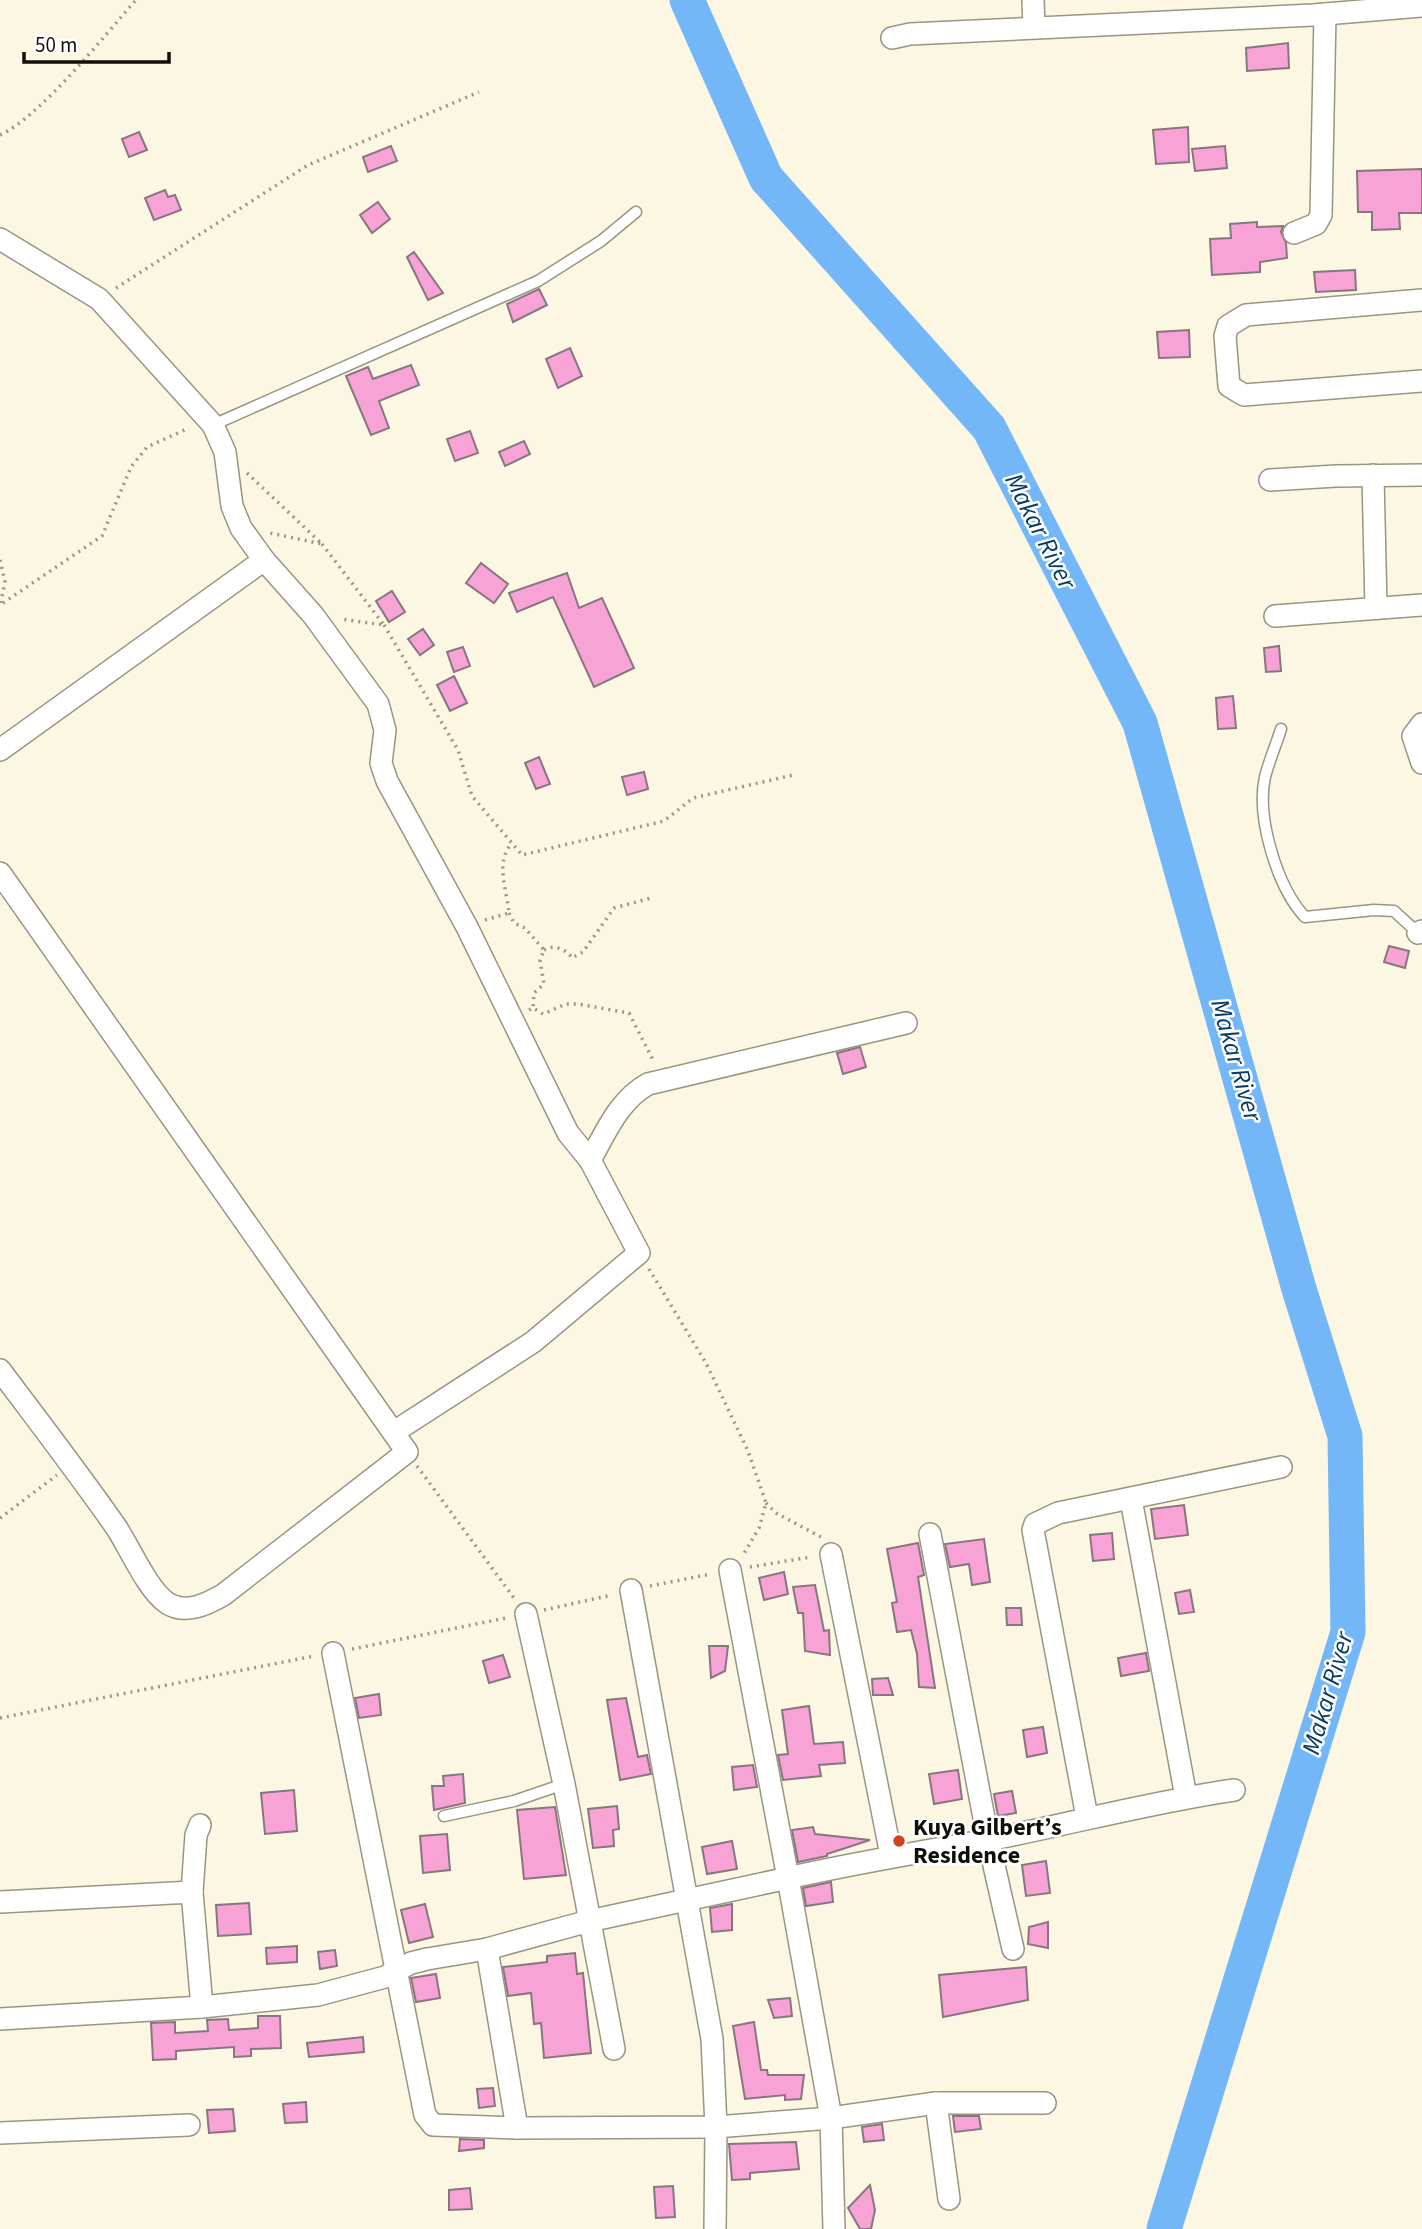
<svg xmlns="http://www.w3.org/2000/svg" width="1422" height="2229" viewBox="0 0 1422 2229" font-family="'Source Sans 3',sans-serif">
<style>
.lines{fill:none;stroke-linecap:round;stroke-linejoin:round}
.river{stroke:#74b7f8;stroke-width:35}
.building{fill:#f7a3d6;stroke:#897580;stroke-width:2}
.service-casing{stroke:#9a9581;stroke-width:13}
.minor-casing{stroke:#9a9581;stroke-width:24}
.path{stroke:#9a9687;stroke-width:3.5;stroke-dasharray:2 5;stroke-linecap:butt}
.service{stroke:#fff;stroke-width:10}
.minor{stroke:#fff;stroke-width:21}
.poi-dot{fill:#ce451d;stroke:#fff;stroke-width:2.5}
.labels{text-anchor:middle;stroke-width:5;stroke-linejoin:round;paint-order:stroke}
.poi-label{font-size:24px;font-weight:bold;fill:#110f08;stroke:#fff;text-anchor:start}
.water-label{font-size:26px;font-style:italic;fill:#073b64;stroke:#fff}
</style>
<rect width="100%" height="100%" fill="#fcf7e2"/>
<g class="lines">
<polyline class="river" points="687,0 766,178 989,428 1140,723 1299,1289 1345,1436 1348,1632 1164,2229"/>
</g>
<g class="building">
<polygon points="1288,43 1289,68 1247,71 1246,48"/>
<polygon points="1188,127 1189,162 1156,164 1153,130"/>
<polygon points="139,132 147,150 129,157 122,139"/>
<polygon points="391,146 397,161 368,172 363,157"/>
<polygon points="1225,146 1227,168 1195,171 1192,149"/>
<polygon points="1422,169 1422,213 1399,213 1400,229 1372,230 1372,212 1358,212 1357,171"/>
<polygon points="165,190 168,197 175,195 181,210 154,220 145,198"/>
<polygon points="378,202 390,219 372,233 360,215"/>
<polygon points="1257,222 1257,227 1283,226 1281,232 1286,243 1287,258 1260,262 1260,272 1212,275 1210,239 1231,238 1230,224"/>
<polygon points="414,252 443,293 428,300 407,257"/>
<polygon points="1355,270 1356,290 1316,292 1314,272"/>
<polygon points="539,289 547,305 513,322 507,304"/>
<polygon points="1189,330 1190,357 1159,358 1157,332"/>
<polygon points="570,348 582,376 558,388 546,359"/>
<polygon points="411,365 419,385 379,401 389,428 371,435 346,376 368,367 373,379"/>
<polygon points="470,431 478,453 455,461 447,439"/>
<polygon points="524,441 530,454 505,466 499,452"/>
<polygon points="481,563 508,584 494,603 466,583"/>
<polygon points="567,573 579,608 602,598 634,668 594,687 553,597 517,612 509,593"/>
<polygon points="392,591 405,612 389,622 376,601"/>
<polygon points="423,629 434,645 420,655 408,639"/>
<polygon points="1279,646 1281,671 1266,672 1264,648"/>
<polygon points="463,647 470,666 454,672 447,652"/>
<polygon points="454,676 467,703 450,711 437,685"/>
<polygon points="1233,696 1236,728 1218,729 1216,698"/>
<polygon points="539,757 550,784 536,789 525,763"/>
<polygon points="644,772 648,789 627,795 622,777"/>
<polygon points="1389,946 1409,951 1405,968 1384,962"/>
<polygon points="860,1047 866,1067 843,1074 837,1053"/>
<polygon points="1184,1505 1188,1535 1155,1539 1151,1509"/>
<polygon points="1112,1533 1114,1559 1093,1561 1090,1535"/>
<polygon points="984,1539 990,1582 972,1585 969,1564 950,1567 945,1544"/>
<polygon points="918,1543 924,1575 918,1577 935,1688 919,1687 917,1654 911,1630 897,1632 892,1603 897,1602 887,1549"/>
<polygon points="784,1572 788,1594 764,1600 759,1578"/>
<polygon points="815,1585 824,1631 829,1630 830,1655 805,1651 803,1613 798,1613 793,1587"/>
<polygon points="1190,1590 1194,1612 1179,1614 1175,1593"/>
<polygon points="1006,1608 1021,1608 1022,1625 1007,1625"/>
<polygon points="709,1646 728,1646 725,1671 711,1678"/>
<polygon points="1146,1653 1149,1671 1121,1676 1118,1658"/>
<polygon points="503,1655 510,1677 489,1683 483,1661"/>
<polygon points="888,1678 893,1695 873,1695 872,1679"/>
<polygon points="379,1694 381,1715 359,1718 355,1698"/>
<polygon points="626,1698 638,1757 647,1755 651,1774 620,1780 607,1700"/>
<polygon points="809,1706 814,1744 843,1742 845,1763 819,1765 821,1776 783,1780 778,1755 788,1754 782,1710"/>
<polygon points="1043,1727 1047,1753 1027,1757 1023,1730"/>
<polygon points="753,1765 757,1787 734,1790 732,1767"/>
<polygon points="958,1770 962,1799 934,1804 929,1774"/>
<polygon points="463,1774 465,1803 434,1810 432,1786 444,1786 443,1776"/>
<polygon points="294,1790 297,1831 265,1834 261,1793"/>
<polygon points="1012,1791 1016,1813 998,1816 994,1794"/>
<polygon points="617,1806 619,1829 613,1830 614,1846 593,1848 588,1809"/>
<polygon points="555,1807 566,1875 524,1879 517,1810"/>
<polygon points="813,1827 815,1834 870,1840 827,1854 827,1856 798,1862 792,1830"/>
<polygon points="447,1834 450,1870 423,1873 420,1836"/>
<polygon points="732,1841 737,1869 707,1874 702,1847"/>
<polygon points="1046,1861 1050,1893 1026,1896 1022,1865"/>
<polygon points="831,1882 833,1902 806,1906 803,1888"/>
<polygon points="249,1903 251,1934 218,1936 216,1905"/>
<polygon points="425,1904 433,1937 409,1943 401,1910"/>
<polygon points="732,1904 732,1930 712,1932 710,1908"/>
<polygon points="1048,1922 1048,1948 1028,1944 1029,1927"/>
<polygon points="297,1946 297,1962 267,1964 266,1948"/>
<polygon points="335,1950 337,1966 320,1969 318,1952"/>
<polygon points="575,1953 577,1974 583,1973 591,2053 544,2058 541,2023 534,2024 531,1993 508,1996 503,1967 547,1962 547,1956"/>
<polygon points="1026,1967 1028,2000 943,2017 939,1975"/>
<polygon points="436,1974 440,1998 416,2002 411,1978"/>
<polygon points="790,1998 792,2016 774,2018 768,2000"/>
<polygon points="258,2016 280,2016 281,2048 251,2049 251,2056 234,2057 234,2047 176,2051 176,2059 153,2060 151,2023 175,2022 175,2033 208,2031 207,2020 228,2019 229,2030 258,2028"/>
<polygon points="754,2022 761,2070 767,2070 768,2075 804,2075 801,2099 785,2100 785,2095 745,2099 733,2026"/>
<polygon points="363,2037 364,2052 309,2057 307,2043"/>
<polygon points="493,2088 495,2106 479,2108 477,2089"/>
<polygon points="306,2102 307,2122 285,2123 283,2104"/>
<polygon points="233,2109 235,2131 209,2133 207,2110"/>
<polygon points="953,2116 979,2116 981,2129 955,2132"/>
<polygon points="882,2124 884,2140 864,2142 862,2127"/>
<polygon points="460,2139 484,2140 484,2148 459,2151"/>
<polygon points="796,2142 799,2169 750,2173 750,2179 732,2180 729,2144"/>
<polygon points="870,2185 875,2210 871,2229 860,2229 848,2208"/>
<polygon points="673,2186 675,2217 656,2218 654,2187"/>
<polygon points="470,2188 472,2209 449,2210 449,2190"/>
</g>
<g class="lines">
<g class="service-casing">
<g id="service">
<polyline points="213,425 538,281 601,241 636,212"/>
<path d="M1281,729C1276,745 1269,761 1265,777C1256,817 1277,887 1305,917L1374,910L1394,911L1418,933"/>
<polyline points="444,1816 514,1801 564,1784"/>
</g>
</g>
<g class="minor-casing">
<g id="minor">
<polyline points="1033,0 1034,27"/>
<polyline points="892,38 910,34 1313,15 1422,6"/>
<polyline points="1294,233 1316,224 1321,215 1325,14"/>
<polyline points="0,239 99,299 213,425 225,452 232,506 241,528 264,560 313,615 378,704 385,730 381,763 387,781 467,927 568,1133 590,1160 639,1253 533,1342 394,1432"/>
<polyline points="1422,300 1246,315 1228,326 1225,336 1229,386 1244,395 1422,381"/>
<polyline points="1373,475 1376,608"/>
<polyline points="1270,480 1336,476 1422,475"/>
<polyline points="1275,616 1422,605"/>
<polyline points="1422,724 1413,736 1422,763"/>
<polyline points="0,750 264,560"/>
<path d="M0,873L407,1452L223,1595C207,1604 186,1615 167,1603C147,1589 130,1548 116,1527C79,1474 39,1422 0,1370"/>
<polyline points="1418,933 1422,931"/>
<path d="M590,1160C606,1132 619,1100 648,1084L906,1023"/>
<polyline points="1131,1499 1186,1797"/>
<polyline points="930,1534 988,1839 1013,1949"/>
<polyline points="831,1554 891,1855"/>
<polyline points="631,1590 712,2039 716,2127 715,2229"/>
<polyline points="526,1614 564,1784 614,2049"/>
<polyline points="333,1653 425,2115 433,2125 517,2128 716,2127 831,2118 936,2103 1045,2103"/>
<polyline points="1087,1817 1033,1530 1035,1524 1058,1513 1281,1467"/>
<polyline points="192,1892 196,1835 200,1825"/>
<polyline points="0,1902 192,1892 202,2007"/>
<polyline points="487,1949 517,2128"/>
<polyline points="0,2019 202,2007 318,1995 385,1977 411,1963 427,1959 487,1949 589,1921 788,1878 730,1570"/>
<polyline points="936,2103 949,2199"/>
<polyline points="0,2133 189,2125"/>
<path d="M834,2229L831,2118L788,1878C854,1863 921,1852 988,1840C1070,1824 1151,1802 1234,1790"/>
</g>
</g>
<g class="path">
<path d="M0,135C40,117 104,36 136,0"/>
<polyline points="116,288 308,165 479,92"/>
<polyline points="247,473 322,544 270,533"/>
<polyline points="322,544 384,625 341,619"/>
<polyline points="0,560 5,582 0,606"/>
<polyline points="3,603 102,536 131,467 147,447 189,428"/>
<polyline points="384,625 458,750 472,796 522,855 664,821 693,798 793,775"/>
<polyline points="509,913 514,923 525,928 544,950 540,960 544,984 534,993 533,1008"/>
<path d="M485,920L509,913C507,890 495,864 511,844"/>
<path d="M544,950C554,944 566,949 572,958L583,952L614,908L651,898"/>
<polyline points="529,1010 533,1008 543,1014 566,1004 578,1004 629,1013 654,1062"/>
<polyline points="649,1269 706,1363 748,1451 766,1503 759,1528 742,1557"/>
<polyline points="417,1466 514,1598"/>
<polyline points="766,1503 776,1513 821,1537"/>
<polyline points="0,1518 57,1475"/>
<polyline points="750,1567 811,1557"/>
<polyline points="650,1586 711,1574"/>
<polyline points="544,1610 612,1595"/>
<polyline points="352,1649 506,1618"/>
<polyline points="0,1718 314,1656"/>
</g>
<use href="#service" class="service"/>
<use href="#minor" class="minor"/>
</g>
<circle class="poi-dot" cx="899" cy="1841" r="7"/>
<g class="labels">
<g class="poi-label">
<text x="913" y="1835">Kuya Gilbert’s<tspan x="913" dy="28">Residence</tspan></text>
</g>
<g class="water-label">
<text transform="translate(1041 531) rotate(63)" y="9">Makar River</text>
<text transform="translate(1237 1060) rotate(74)" y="9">Makar River</text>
<text transform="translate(1327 1693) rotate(-74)" y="9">Makar River</text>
</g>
</g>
<path d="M24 52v10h145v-10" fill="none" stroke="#110f08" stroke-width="3.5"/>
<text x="35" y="52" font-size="21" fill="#110f08" stroke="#ffffff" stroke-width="5" paint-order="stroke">50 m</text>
</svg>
